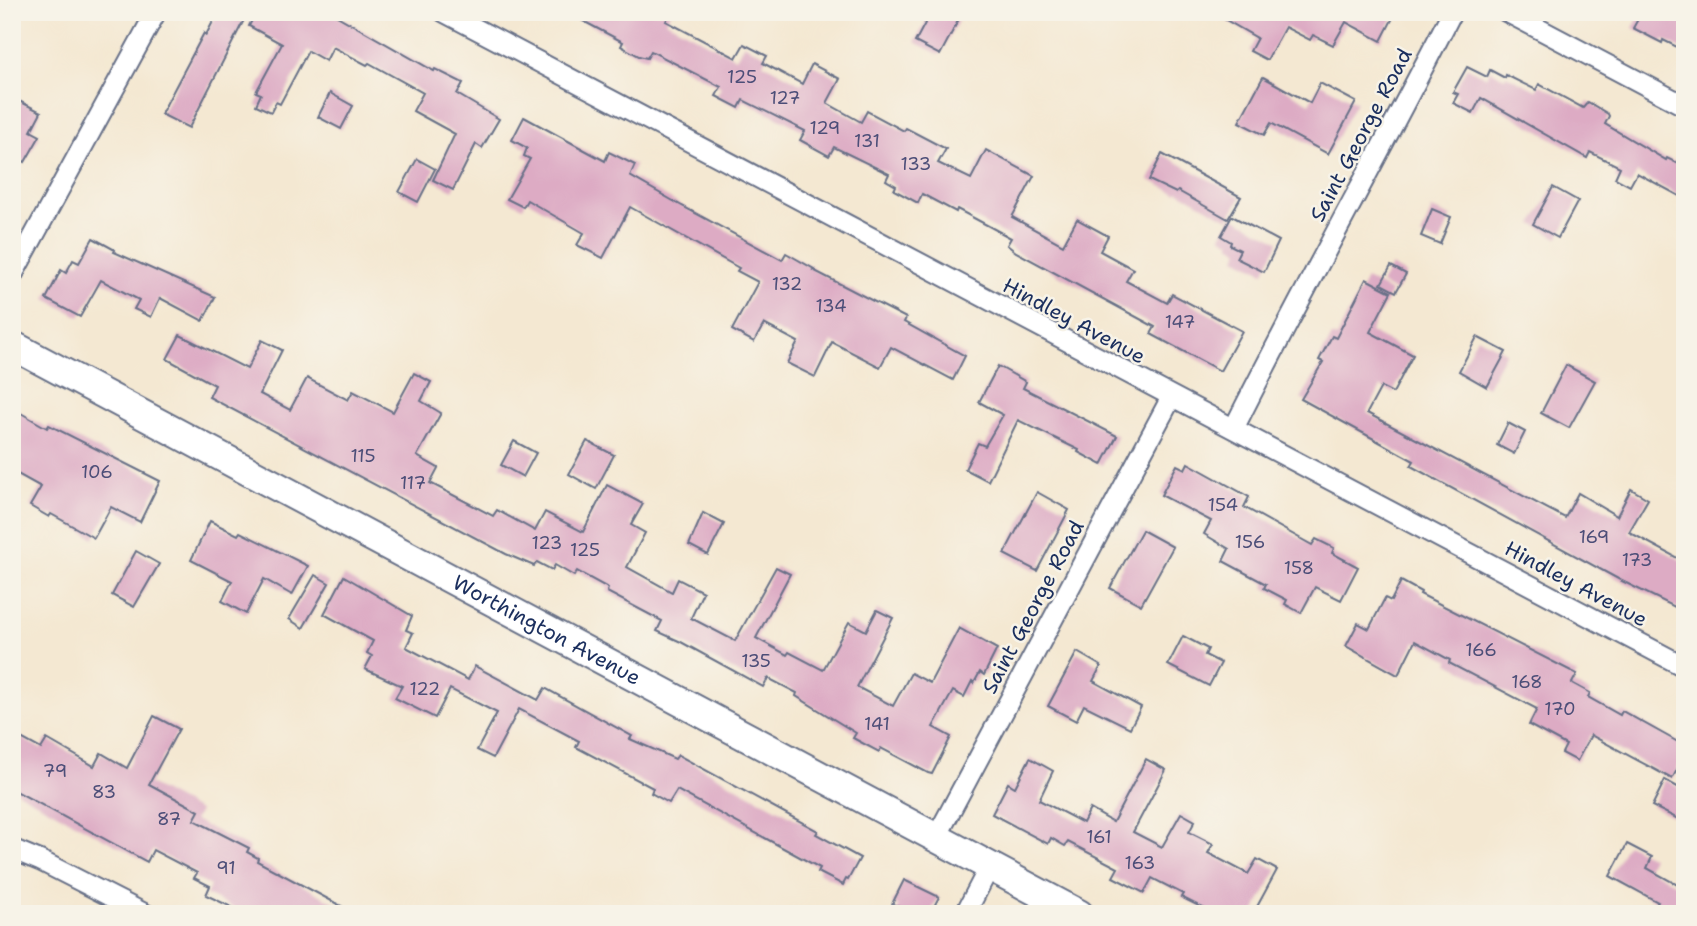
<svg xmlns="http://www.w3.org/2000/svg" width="1697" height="926" viewBox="0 0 1697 926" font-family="'Shantell Sans',sans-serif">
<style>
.building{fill:#ddabc4}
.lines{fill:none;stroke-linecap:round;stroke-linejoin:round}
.street-casing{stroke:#677087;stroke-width:23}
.secondary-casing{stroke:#677087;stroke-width:32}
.street{stroke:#fff;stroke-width:19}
.secondary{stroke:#fff;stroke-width:28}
.labels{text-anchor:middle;stroke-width:5;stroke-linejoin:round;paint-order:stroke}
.number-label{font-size:18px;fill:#4c4e78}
.street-label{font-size:21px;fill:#1b2f5e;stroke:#f7f3e8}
</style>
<rect width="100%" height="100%" fill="#f7f3e8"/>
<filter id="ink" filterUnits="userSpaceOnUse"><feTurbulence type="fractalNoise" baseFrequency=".0143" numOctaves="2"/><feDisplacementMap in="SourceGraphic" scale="14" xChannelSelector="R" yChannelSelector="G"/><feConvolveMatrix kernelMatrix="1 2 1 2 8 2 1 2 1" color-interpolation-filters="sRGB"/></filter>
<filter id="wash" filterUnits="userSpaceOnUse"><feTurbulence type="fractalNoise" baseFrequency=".00686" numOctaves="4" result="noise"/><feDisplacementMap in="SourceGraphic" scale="28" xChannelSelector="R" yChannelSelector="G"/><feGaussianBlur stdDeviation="1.57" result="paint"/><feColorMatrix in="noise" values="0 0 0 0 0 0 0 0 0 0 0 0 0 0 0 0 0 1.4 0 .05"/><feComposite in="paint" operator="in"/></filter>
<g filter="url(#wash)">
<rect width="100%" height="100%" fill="#f4e8d2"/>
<g id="blocks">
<g class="building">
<polygon points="218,12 248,12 189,128 161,114 204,33 206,35"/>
<polygon points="256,12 330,12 434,71 435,69 463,83 457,94 499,119 482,148 476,144 453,190 433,180 455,134 413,111 423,93 369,63 367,65 333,47 326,61 308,51 280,104 276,102 271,112 256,105 261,94 256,92 282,44 249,26"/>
<polygon points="566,12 671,12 666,21 736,58 744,44 767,56 763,63 802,84 812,64 840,79 827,103 861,122 867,111 904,131 906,128 946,149 938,163 971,179 986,150 1034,176 1012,217 1063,245 1077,219 1108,236 1100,251 1133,269 1126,281 1167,303 1172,294 1242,331 1220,371 1151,334 1155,327 1016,252 1007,245 1011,238 957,209 956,212 922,194 918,203 894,190 896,186 886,180 889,174 834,147 829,156 800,140 805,131 743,100 739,108 716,96 721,87 651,51 647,58 639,56 621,46 623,42"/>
<polygon points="931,12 941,12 958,21 940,55 915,42"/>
<polygon points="1212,12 1396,12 1381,41 1346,22 1333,45 1313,35 1310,40 1285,27 1267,60 1250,51 1257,38"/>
<polygon points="1642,12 1685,12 1685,51 1663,40 1662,43 1633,28"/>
<polygon points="1467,67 1487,77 1490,70 1505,78 1506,75 1536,90 1539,84 1583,108 1588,102 1608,114 1609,116 1605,124 1666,160 1667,158 1685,167 1685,199 1637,173 1630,186 1615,178 1620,167 1590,152 1587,158 1481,98 1473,113 1453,103 1458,94 1453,92"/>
<polygon points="1263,77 1310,103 1320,83 1356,102 1328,154 1271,123 1264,135 1239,122"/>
<polygon points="330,93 353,106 341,129 318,117"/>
<polygon points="17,100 41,112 31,131 40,136 25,162 17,157 12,166 12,109"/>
<polygon points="524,117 605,161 609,152 635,165 630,176 682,206 782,260 786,253 814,269 813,270 906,318 904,322 965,356 953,380 891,347 880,367 832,342 815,377 787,363 798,342 764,324 754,342 732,330 758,282 737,271 739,268 630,207 603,258 577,245 584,233 527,200 523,207 507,199 530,159 524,156 527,148 512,140"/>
<polygon points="1162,154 1241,197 1228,219 1178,191 1176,193 1149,180"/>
<polygon points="417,159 435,169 418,202 399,192"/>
<polygon points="1553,187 1578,201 1558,238 1533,224"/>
<polygon points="1432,209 1451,217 1440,244 1421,236"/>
<polygon points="1232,216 1279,241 1264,272 1236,258 1240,250 1230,245 1231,242 1221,236"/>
<polygon points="93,238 115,250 114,252 215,297 203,321 160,298 151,317 134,309 139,300 101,280 80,317 46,299 61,270 66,273 73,260 79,263"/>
<polygon points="1391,266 1406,274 1396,292 1381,284"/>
<polygon points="1366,279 1391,292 1370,332 1413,355 1393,393 1381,387 1367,413 1565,518 1578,493 1617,516 1631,489 1648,499 1629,532 1685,562 1685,612 1620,580 1411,466 1414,461 1301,399 1323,362 1319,360 1332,336 1336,338"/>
<polygon points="180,335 247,369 262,340 282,350 260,394 290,410 307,378 348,400 353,391 393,412 414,373 431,382 421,401 441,413 417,456 438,468 430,483 493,516 497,510 535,531 545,512 583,532 607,485 643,504 631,525 645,533 627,567 672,592 678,579 703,592 691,618 735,641 776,567 790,574 756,638 787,655 789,652 823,670 849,622 866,631 877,610 893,618 857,687 893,706 911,673 930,683 959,628 997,649 984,675 980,672 974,683 972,681 964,697 953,691 933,727 951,737 932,774 928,773 881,748 879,752 853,738 856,733 796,696 797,693 768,678 763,687 681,642 657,631 662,621 607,592 608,588 577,571 574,576 555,565 552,570 537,562 534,566 506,554 209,397 215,385 167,359"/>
<polygon points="1477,337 1506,352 1487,387 1459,371"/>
<polygon points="1566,365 1595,381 1569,428 1541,413"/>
<polygon points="998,366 1026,382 1023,388 1117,436 1102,465 1078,452 1079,450 1018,420 988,481 965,469 978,443 985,446 1003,415 979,402"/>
<polygon points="19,412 47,428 49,425 160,481 140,522 111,507 94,538 51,514 49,517 30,506 41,487 12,471 12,425"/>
<polygon points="1508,423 1525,432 1514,454 1497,445"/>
<polygon points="514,441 536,453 523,477 501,465"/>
<polygon points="587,441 614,455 596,489 569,474"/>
<polygon points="1188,463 1249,497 1244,507 1312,545 1316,539 1334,548 1332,553 1358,567 1341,600 1315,587 1301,613 1285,604 1287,600 1264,588 1266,584 1223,561 1229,549 1204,534 1211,521 1161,495 1177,465 1185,469"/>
<polygon points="1037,492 1069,510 1037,571 1004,554"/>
<polygon points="703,513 724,524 708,555 689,545"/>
<polygon points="210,521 238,535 240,532 308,566 292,595 264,579 246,614 222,601 232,581 191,560"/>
<polygon points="1142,530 1173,547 1141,605 1110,588"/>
<polygon points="136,551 159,564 134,607 112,595"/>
<polygon points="315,575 329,583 303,628 289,619"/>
<polygon points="344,576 412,616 406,630 413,633 406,647 468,680 475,666 538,700 545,688 632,736 630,739 675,759 678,755 818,831 816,834 860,858 848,880 846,879 843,885 818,872 820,868 677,790 669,803 651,793 653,788 576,747 579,741 519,709 493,758 477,750 497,713 450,689 435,718 395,698 402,686 365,669 372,656 367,653 373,641 324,614"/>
<polygon points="1401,581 1421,592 1420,594 1577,674 1572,683 1590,693 1588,697 1620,715 1622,711 1685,746 1685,755 1672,779 1591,735 1577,761 1562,753 1566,745 1529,725 1537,709 1449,663 1450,660 1415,641 1398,675 1346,646 1358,623 1369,629 1385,598 1391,601"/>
<polygon points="1183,636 1208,649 1205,655 1221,663 1209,686 1168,665"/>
<polygon points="1077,652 1101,666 1093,681 1141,707 1130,728 1084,705 1076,721 1048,706"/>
<polygon points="154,716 179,729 149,784 199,811 194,820 249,848 247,852 258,858 257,861 356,914 246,914 206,895 210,886 194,878 197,873 153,850 147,862 12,789 12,733 41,749 47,739 94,766 101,753 127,768"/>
<polygon points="1030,758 1053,771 1039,800 1083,823 1090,809 1113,822 1146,759 1166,770 1133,832 1162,847 1181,813 1195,821 1189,832 1213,844 1208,853 1248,874 1257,859 1277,870 1253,914 1203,914 1205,909 1181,897 1183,894 1152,878 1144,893 1113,877 1118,868 1068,842 1065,846 1051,838 1048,844 992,814 1008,783 1015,787"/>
<polygon points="1665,780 1685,791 1685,805 1678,819 1652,806"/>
<polygon points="1627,844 1652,857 1647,868 1685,889 1685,914 1673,914 1656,905 1658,902 1610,876"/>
<polygon points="904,880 939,897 930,914 895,914 899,907 892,904"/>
</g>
</g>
</g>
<g filter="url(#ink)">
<use href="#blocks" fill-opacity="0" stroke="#677087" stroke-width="2"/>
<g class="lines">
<g class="street-casing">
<g id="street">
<polyline points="444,12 1685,667"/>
<polyline points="1507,12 1685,106"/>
<polyline points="12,276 156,12"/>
<path d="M1234,428C1304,288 1381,151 1452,12"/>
<polyline points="936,838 1171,398"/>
<polyline points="12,849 41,861 145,914"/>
<polyline points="965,914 990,866"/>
</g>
</g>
<g class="secondary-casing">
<g id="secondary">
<path id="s1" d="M12,345L1079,914"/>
</g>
</g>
<use href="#street" class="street"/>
<use href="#secondary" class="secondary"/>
</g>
</g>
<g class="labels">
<g class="number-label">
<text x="742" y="83">125</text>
<text x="785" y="104">127</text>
<text x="825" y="134">129</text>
<text x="867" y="147">131</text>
<text x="916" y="170">133</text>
<text x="787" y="290">132</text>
<text x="831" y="312">134</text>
<text x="1180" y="328">147</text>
<text x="363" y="462">115</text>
<text x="97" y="478">106</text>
<text x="413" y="489">117</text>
<text x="1223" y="511">154</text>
<text x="1594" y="543">169</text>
<text x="1250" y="548">156</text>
<text x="547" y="549">123</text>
<text x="585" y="556">125</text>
<text x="1637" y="566">173</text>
<text x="1299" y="574">158</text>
<text x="1481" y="656">166</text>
<text x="756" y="667">135</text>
<text x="1527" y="688">168</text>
<text x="425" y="695">122</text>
<text x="1560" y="715">170</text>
<text x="877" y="730">141</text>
<text x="55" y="777">79</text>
<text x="104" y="798">83</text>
<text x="169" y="825">87</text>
<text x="1099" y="843">161</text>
<text x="1140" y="869">163</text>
<text x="226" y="874">91</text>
</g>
<g class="street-label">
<text transform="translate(1361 135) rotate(-62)" y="7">Saint George Road</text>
<text transform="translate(1074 321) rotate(28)" y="7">Hindley Avenue</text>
<text transform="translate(1576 584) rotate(28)" y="7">Hindley Avenue</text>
<text transform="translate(1033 607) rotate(-62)" y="7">Saint George Road</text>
<text dy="7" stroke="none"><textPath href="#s1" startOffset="606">Worthington Avenue</textPath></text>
</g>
</g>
<rect width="1697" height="926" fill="none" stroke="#f7f3e8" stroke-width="42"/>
</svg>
